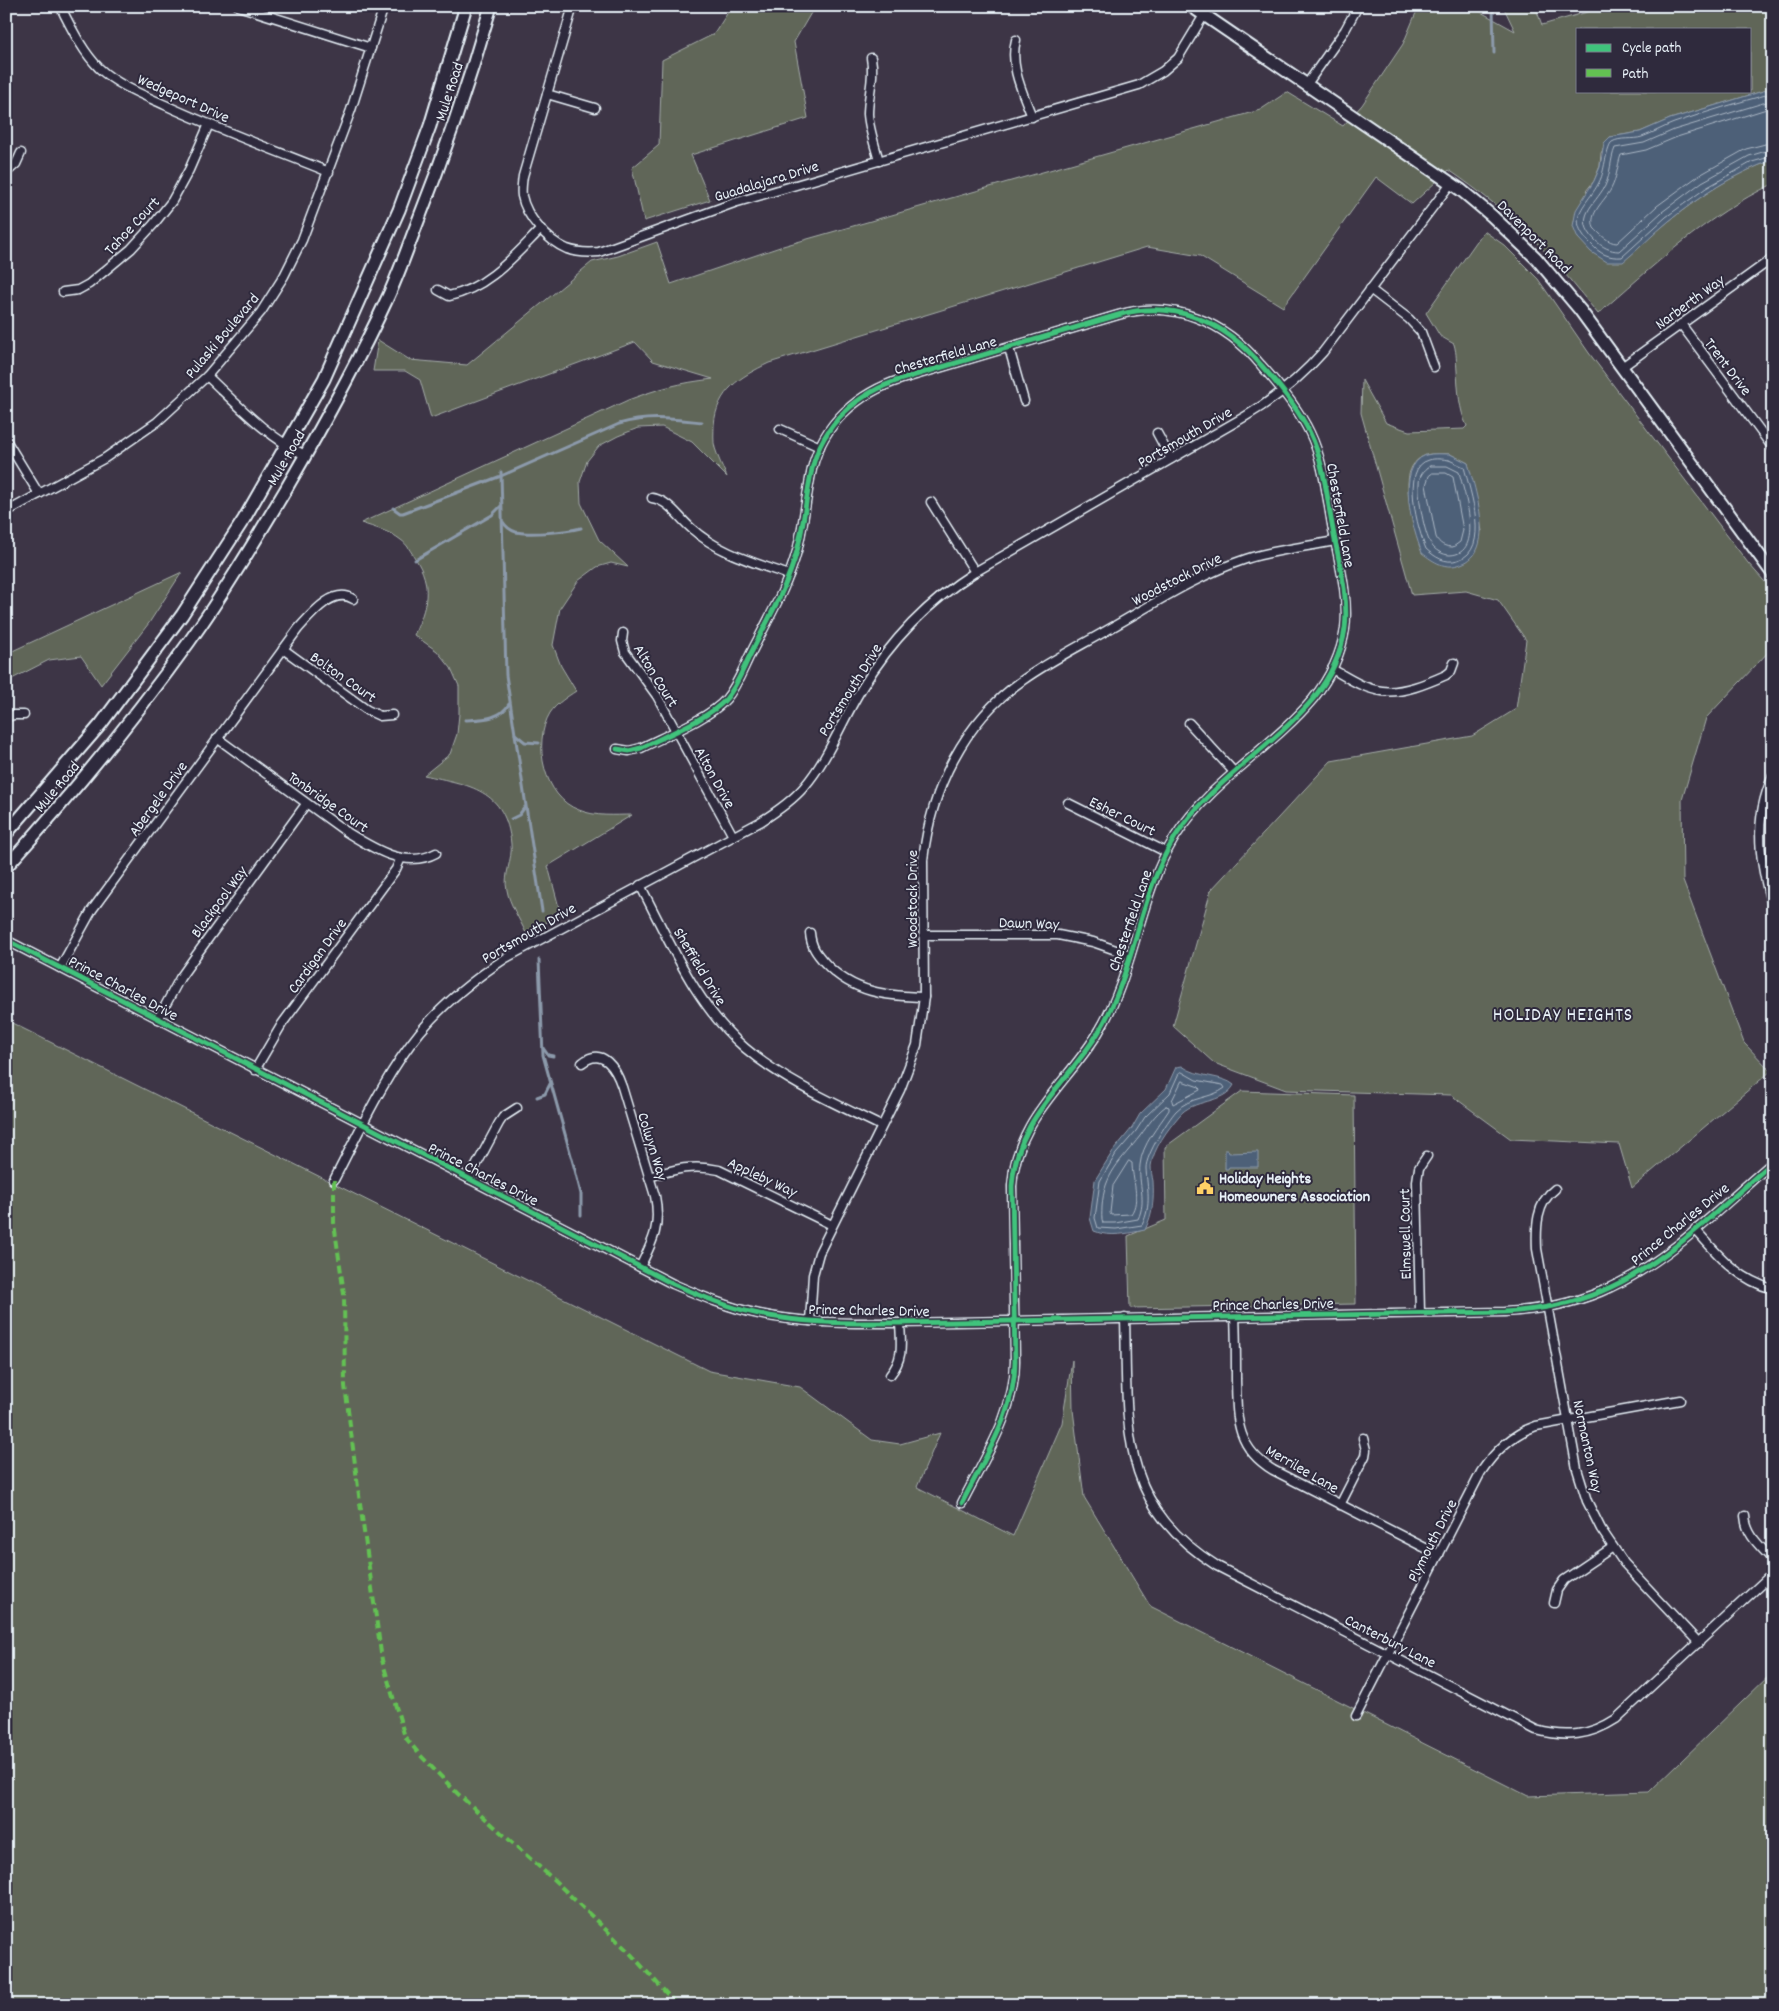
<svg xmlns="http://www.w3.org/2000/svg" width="1779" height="2011" viewBox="0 0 1779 2011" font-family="Dekko,sans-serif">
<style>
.green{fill:#606659;stroke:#a4aca8;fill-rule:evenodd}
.water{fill:#4e6078;stroke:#8c9aab}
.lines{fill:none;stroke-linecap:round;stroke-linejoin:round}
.shore{stroke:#aab7c5;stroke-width:1}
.stream{stroke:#8c9aab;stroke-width:3}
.street-casing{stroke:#e8f1f8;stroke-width:11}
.secondary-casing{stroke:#e8f1f8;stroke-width:15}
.street{stroke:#2f2a3d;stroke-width:8}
.secondary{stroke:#2f2a3d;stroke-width:11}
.quiet{stroke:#63c152;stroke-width:4;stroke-dasharray:8 4;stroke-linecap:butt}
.cycleway-casing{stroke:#2f2a3d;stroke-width:8}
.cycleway{stroke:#40c37c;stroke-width:5}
.labels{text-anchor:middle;stroke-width:4;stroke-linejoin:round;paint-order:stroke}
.street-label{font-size:16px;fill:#e8f1f8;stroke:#2f2a3d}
.poi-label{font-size:16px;font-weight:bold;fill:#e8f1f8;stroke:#2f2a3d;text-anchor:start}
.quarter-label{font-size:19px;letter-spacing:1px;fill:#e8f1f8;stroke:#2f2a3d}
</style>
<rect width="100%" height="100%" fill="#3d3546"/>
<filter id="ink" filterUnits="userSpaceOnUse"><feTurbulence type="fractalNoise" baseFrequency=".02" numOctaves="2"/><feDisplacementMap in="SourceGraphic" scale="10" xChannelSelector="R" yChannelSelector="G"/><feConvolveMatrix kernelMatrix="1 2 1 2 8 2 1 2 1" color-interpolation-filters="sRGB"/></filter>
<g filter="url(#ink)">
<g class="green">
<polygon points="732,6 815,6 794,42 808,118 691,155 710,200 644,221 632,168 659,145 662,60 714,34"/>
<path d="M1503,6H1535L1542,25L1608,6H1773V88L1670,119L1640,132L1610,137L1601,153L1600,166L1594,181L1586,191L1653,234C1689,204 1728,175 1773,160V184C1707,215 1652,267 1598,314C1577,288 1556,262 1532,238C1507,213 1478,190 1449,170L1412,204L1376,177L1283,307L1200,256L1147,247L769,363C740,377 717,390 714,425C714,432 713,442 715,448C718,458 723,468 727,477L692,442L662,427L638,428L618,436L599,446L587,461L580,482L581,503L599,540L628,567L611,563L597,567L578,581L560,608L553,645L561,666L576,691C567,697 557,703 550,713C532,743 544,798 579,810C596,817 614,815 632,815L548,866L561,915L526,933C520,920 509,903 507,890C503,876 513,859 511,844C506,789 469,785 424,775L450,754L457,734L459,714V686L451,668L437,651L414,635C427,607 433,585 415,558C411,552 407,544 401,540C390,531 375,528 361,523L628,400C660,388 679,383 713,379L653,361L635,342L431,418L420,380L405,371H373L378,340L410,360L467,365L592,262L618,256L657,242L671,284L783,246L1260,110L1287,92L1343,126L1362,105L1403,44L1418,8L1479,11L1515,31ZM1578,29H1750V91H1578Z"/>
<path d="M1484,231L1504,245L1538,279L1589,353L1748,563L1773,591V647L1706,718L1682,800L1683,881L1744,1043L1771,1071L1632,1188L1619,1144L1511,1139L1451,1095L1286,1090L1214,1063L1173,1026L1211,890L1331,761L1472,736L1516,709L1526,640L1498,600L1466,591L1412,595L1361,413L1362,380L1386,423L1409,431L1464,429L1467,426C1459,410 1458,389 1457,371C1456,360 1457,355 1454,344L1440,336L1426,313ZM1450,454L1468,463L1482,531L1412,517C1409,496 1400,465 1426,455C1432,453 1443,454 1450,454Z"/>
<polygon points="182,572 149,623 101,685 81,656 49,660 6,682 6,654"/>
<polygon points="6,1020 709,1371 800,1387 872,1440 900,1444 940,1433 917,1487 1013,1536 1062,1423 1072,1360 1073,1410 1084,1497 1150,1606 1528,1796 1649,1792 1773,1672 1773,2005 6,2005"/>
<polygon points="1242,1091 1354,1095 1356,1304 1130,1308 1128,1236 1166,1220 1165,1147"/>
</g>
<g class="water">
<path d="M1773,88V160C1735,173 1700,196 1669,221C1653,234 1639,249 1623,262H1607L1591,252L1578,238L1573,226L1576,210L1594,181L1600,167L1604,143L1610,137L1640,132L1670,119Z"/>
<path d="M1450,454L1468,463C1475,490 1497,552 1461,564C1445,570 1434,562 1422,553C1413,530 1394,467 1426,455C1433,453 1443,454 1450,454Z"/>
<path d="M1182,1066C1198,1078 1223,1075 1234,1085C1223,1105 1193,1098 1179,1116C1168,1129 1153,1149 1151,1166C1151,1171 1152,1176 1153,1181C1154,1200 1153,1213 1145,1230C1129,1233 1110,1238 1094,1231L1090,1218L1095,1180L1113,1151L1132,1128L1140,1114L1166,1089L1176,1067Z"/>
<polygon points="1225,1150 1228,1150 1229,1153 1258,1152 1258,1167 1229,1167 1228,1169 1225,1169"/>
</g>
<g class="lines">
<g class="shore">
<path d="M1773,93C1739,102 1706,112 1674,123C1663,127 1653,133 1642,137C1633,140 1620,137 1612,142C1607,145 1604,171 1601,178C1590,205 1562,215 1591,244C1600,254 1609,258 1622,257L1666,217L1706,188L1752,162L1773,156"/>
<path d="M1773,100L1674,130L1644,143L1615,148C1610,160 1611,173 1605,186C1594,206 1573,217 1595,240C1602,247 1610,251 1619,251L1662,212L1702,182L1749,156L1773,149"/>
<path d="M1773,107L1677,137L1646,150L1621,155C1617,166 1617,178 1611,189C1605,201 1588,213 1594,228C1600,234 1608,243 1617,243L1657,206L1698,176L1746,149L1773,142"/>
<path d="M1449,460L1464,467C1470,491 1491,550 1458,560C1445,564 1435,557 1426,549C1418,530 1400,467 1429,460C1435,458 1443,459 1449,460Z"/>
<path d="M1430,466H1447L1459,472C1464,492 1485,554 1450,555C1443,555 1434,550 1431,544C1424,533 1418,498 1419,484C1419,476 1423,471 1430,466Z"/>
<path d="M1433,473H1446L1453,477L1463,530L1460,542L1453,547C1445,547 1439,544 1436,537L1426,485L1429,476Z"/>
<path d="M1182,1072L1196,1080L1223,1085L1225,1088C1211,1099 1190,1096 1176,1111C1167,1121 1146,1155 1146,1168C1147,1189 1152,1205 1142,1225L1116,1229L1098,1228L1095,1218L1100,1181L1116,1154L1136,1131L1145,1117L1170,1093L1179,1073Z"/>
<polygon points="1182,1081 1199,1087 1200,1090 1173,1104 1172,1101"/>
<path d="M1166,1106L1169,1107V1110C1158,1127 1142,1144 1140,1165C1138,1184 1147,1200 1138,1219L1115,1223H1103C1101,1218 1102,1213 1102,1207C1104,1173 1121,1161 1140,1136C1149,1124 1154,1115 1166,1106Z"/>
<path d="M1129,1161L1132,1163C1132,1179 1141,1200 1131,1214L1111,1215L1110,1213L1113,1186Z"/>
</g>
<g class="stream">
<polyline points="1493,6 1494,53"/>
<polyline points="501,472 506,675 542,911"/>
<path d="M393,508L400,513H403L501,476L619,424C648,415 673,419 702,422"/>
<path d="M503,522C506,527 510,530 516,532C531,535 565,532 581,528"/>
<polyline points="415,560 492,515 501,506"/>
<path d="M465,720C481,719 500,720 509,704"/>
<polyline points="515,734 525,742 539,743"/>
<polyline points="511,819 519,815 525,807"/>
<polyline points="539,960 543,1055 575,1170 581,1194 581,1215"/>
<polyline points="543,1048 548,1055 553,1056"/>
<polyline points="537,1097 545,1094 550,1084"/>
</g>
<g class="street-casing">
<g id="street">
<path d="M60,6C71,27 82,51 99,68C117,85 143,95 165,105C219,130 274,150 329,172"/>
<polyline points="238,6 371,48"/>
<path d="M573,6L523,176C522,183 521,190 522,196C526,217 548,241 567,249C578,253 588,253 599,252L734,203L1139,85L1163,71L1178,58L1204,15"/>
<path d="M1016,40C1009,66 1023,93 1032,117"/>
<path d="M871,58C875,76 868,95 868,114C869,129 875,146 879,161"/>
<polyline points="1307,84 1345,30 1358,6"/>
<polyline points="547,94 595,108"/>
<polyline points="6,173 16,164 21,153"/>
<polyline points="1370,289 1409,319 1421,332 1434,367"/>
<path d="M438,290L449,296C488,288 514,256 541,229"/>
<polyline points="63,292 78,290 89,284 131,249 153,225 172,201 189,170 209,124"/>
<polyline points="1681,324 1773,448"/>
<polyline points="1009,348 1024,401"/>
<polyline points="1622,367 1773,258"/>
<path d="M207,376C238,405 267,437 305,455"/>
<polyline points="780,429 820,447"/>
<polyline points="1157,433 1171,459"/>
<polyline points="6,440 39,494"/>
<path d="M652,498C670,501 678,517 691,528C718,553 756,563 789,575"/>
<polyline points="931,502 975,572"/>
<polyline points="6,512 105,458 157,422 207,376 261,312 284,276 302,240 351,110 384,6"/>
<polyline points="623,633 622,641 625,652 657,696 733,836"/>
<polyline points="283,649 367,710 380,716 392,715"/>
<path d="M1332,669C1348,678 1364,689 1382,691C1402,694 1428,683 1446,675L1451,671L1454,663"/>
<polyline points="6,718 13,715 24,715"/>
<polyline points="1189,723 1234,772"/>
<path d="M217,738L345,831C371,847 405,870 436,853"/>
<path d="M617,749L629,751L641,748C665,736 710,718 726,699C737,686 743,669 750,655C767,621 787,588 797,551C804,524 806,496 812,469C823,423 858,393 902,379L1118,315C1174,299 1225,322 1261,365C1278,384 1299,410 1310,433C1324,462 1327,498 1333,530C1339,562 1349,597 1345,629C1341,655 1329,679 1313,699C1271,749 1211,781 1175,837C1138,897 1135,973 1098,1033C1065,1086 1016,1119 1012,1186L1015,1361C1015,1413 985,1457 962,1503"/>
<path d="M1773,776C1752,821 1760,864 1773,910"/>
<polyline points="1068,803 1166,852"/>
<path d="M640,885C670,942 696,1006 745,1048C785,1082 834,1103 881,1126"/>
<path d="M810,933C811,947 817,954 825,963C853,993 887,996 924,997"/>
<polyline points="925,935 1058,935 1093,942 1130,955"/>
<path d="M6,940L673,1284C701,1296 729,1308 759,1314C806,1324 853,1323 900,1323L1504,1312C1541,1310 1578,1303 1611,1287C1670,1260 1724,1204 1773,1162"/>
<path d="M60,968L92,910L298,629C310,616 333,586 353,599"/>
<polyline points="158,1019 180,978 197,954 306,804"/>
<path d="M582,1063C603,1046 616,1069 622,1087L655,1196C661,1226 653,1241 640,1267"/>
<polyline points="255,1070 282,1024 396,869 401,858"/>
<path d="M649,1177C674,1169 694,1164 719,1170L832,1225"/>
<polyline points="469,1179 499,1123 503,1117 517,1108"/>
<path d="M334,1180C360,1130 384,1076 420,1032C444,1003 474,979 506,958L760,822C776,812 792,801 804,787C829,758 842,720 862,688C891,640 928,602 975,572L1246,416C1275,399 1300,378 1323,352L1451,183"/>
<path d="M1555,1189C1536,1203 1536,1228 1537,1249L1577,1469L1587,1501L1601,1529L1624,1563L1699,1643"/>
<path d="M1695,1229C1718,1255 1738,1280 1773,1289"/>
<polyline points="1420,1313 1417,1181 1419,1168 1427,1156"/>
<path d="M1235,1316C1236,1337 1236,1358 1236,1379C1237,1418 1235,1447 1273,1470L1439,1555"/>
<path d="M1125,1318C1128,1423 1116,1503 1217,1566L1536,1730C1566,1738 1590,1736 1616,1719L1773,1573"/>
<path d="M810,1321L813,1275L819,1253L900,1090L917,1045L924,997L923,860C931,789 963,722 1023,680C1051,660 1082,645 1111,628C1155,603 1198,575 1246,559C1274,550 1305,547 1335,541"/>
<path d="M890,1375C904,1358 901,1344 900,1323"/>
<polyline points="1340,1505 1365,1456 1366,1450 1363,1438"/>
<path d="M1745,1516C1746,1535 1760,1546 1773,1560"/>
<polyline points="1554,1603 1557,1590 1564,1580 1613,1547"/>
<path d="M1356,1716L1481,1472C1495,1451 1512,1434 1536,1426L1680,1400"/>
</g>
</g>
<g class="secondary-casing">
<g id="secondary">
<polyline points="1191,6 1461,190 1492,216 1536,258 1580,310 1773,574"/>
<polyline points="6,834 101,724 182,615 244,519 324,379 399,210 430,126 466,6"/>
<path d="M6,867C71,795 133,720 189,642C224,593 255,541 286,489C322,427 357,364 387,299C398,276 406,252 415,229C444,156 469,82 491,6"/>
</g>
</g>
<use href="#street" class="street"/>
<use href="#secondary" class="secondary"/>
<polyline class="quiet" points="334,1180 334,1223 344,1294 345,1386 360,1503 382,1660 405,1737 420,1755 457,1793 554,1880 629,1952 677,2005"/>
<g class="cycleway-casing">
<g id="cycleway">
<path d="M617,749L629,751L641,748C665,736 710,718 726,699C737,686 743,669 750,655C767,621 787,588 797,551C804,524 806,496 812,469C823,423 858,393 902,379L1118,315C1174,299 1225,322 1261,365C1278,384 1299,410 1310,433C1324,462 1327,498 1333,530C1339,562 1349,597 1345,629C1341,655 1329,679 1313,699C1271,749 1211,781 1175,837C1138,897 1135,973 1098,1033C1065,1086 1016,1119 1012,1186L1015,1361C1015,1413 985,1457 962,1503"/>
<path d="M6,940L673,1284C701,1296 729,1308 759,1314C806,1324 853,1323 900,1323L1504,1312C1541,1310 1578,1303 1611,1287C1670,1260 1724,1204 1773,1162"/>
</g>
</g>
<use href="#cycleway" class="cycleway"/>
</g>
</g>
<defs>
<g id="civic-bare" transform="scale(1.35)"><path d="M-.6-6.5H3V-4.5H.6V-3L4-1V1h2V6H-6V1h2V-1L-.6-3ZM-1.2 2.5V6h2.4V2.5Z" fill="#ffd166" stroke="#2f2a3d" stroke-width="2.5" paint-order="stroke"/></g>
</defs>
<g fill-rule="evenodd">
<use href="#civic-bare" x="1205" y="1186"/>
</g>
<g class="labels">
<g class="street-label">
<text transform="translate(448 91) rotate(-72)" y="6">Mule Road</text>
<text transform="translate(184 97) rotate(24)" y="6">Wedgeport Drive</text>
<text transform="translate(766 180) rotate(-17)" y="6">Guadalajara Drive</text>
<text transform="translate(131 225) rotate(-47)" y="6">Tahoe Court</text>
<text transform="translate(1535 236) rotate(45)" y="6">Davenport Road</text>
<text transform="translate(1689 301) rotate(-36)" y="6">Narberth Way</text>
<text transform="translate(221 335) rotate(-50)" y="6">Pulaski Boulevard</text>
<text transform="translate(945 354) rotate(-16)" y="6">Chesterfield Lane</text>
<text transform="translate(1729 366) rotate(53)" y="6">Trent Drive</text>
<text transform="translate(1184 436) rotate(-30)" y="6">Portsmouth Drive</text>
<text transform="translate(285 457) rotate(-60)" y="6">Mule Road</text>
<text transform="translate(1342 515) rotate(80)" y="6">Chesterfield Lane</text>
<text transform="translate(1176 578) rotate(-27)" y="6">Woodstock Drive</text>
<text transform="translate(657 675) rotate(58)" y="6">Alton Court</text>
<text transform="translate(344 676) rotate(35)" y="6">Bolton Court</text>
<text transform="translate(849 689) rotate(-58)" y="6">Portsmouth Drive</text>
<text transform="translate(716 777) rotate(61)" y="6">Alton Drive</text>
<text transform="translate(56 786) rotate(-50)" y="6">Mule Road</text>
<text transform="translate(157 798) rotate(-54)" y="6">Abergele Drive</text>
<text transform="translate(329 801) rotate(35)" y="6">Tonbridge Court</text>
<text transform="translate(1123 815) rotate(26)" y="6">Esher Court</text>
<text transform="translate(911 899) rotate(-90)" y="6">Woodstock Drive</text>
<text transform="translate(218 901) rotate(-54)" y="6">Blackpool Way</text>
<text transform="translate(1129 920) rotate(-71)" y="6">Chesterfield Lane</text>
<text transform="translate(1029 922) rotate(2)" y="6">Dawn Way</text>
<text transform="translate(528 932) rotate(-30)" y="6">Portsmouth Drive</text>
<text transform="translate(316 955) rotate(-54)" y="6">Cardigan Drive</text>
<text transform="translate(701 966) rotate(59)" y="6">Sheffield Drive</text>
<text transform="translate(124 987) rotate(28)" y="6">Prince Charles Drive</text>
<text transform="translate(654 1146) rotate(73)" y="6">Colwyn Way</text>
<text transform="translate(484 1173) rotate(27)" y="6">Prince Charles Drive</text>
<text transform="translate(763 1176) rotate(25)" y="6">Appleby Way</text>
<text transform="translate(1679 1223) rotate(-39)" y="6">Prince Charles Drive</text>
<text transform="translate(1404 1234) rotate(-91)" y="6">Elmswell Court</text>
<text transform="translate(1273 1303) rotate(-1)" y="6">Prince Charles Drive</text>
<text transform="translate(869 1309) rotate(1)" y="6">Prince Charles Drive</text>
<text transform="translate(1589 1446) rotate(78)" y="6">Normanton Way</text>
<text transform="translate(1303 1468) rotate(30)" y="6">Merrilee Lane</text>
<text transform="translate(1431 1540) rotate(-63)" y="6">Plymouth Drive</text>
<text transform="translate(1391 1640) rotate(27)" y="6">Canterbury Lane</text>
</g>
<g class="poi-label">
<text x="1219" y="1183">Holiday Heights<tspan x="1219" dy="18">Homeowners Association</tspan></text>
</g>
<g class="quarter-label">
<text x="1563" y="1020">HOLIDAY HEIGHTS</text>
</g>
</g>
<rect width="1779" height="2011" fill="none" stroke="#2f2a3d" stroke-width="25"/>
<rect x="12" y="12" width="1754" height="1986" fill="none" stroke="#e8f1f8" stroke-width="2" filter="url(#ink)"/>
<rect x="1576" y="28" width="175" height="65" fill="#2f2a3d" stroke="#797a88"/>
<rect x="1586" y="44" width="25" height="8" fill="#40c37c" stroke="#797a88"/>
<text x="1622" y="52" font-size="15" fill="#e8f1f8">Cycle path</text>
<rect x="1586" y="69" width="25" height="8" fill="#63c152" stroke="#797a88"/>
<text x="1622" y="78" font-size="15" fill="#e8f1f8">Path</text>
</svg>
